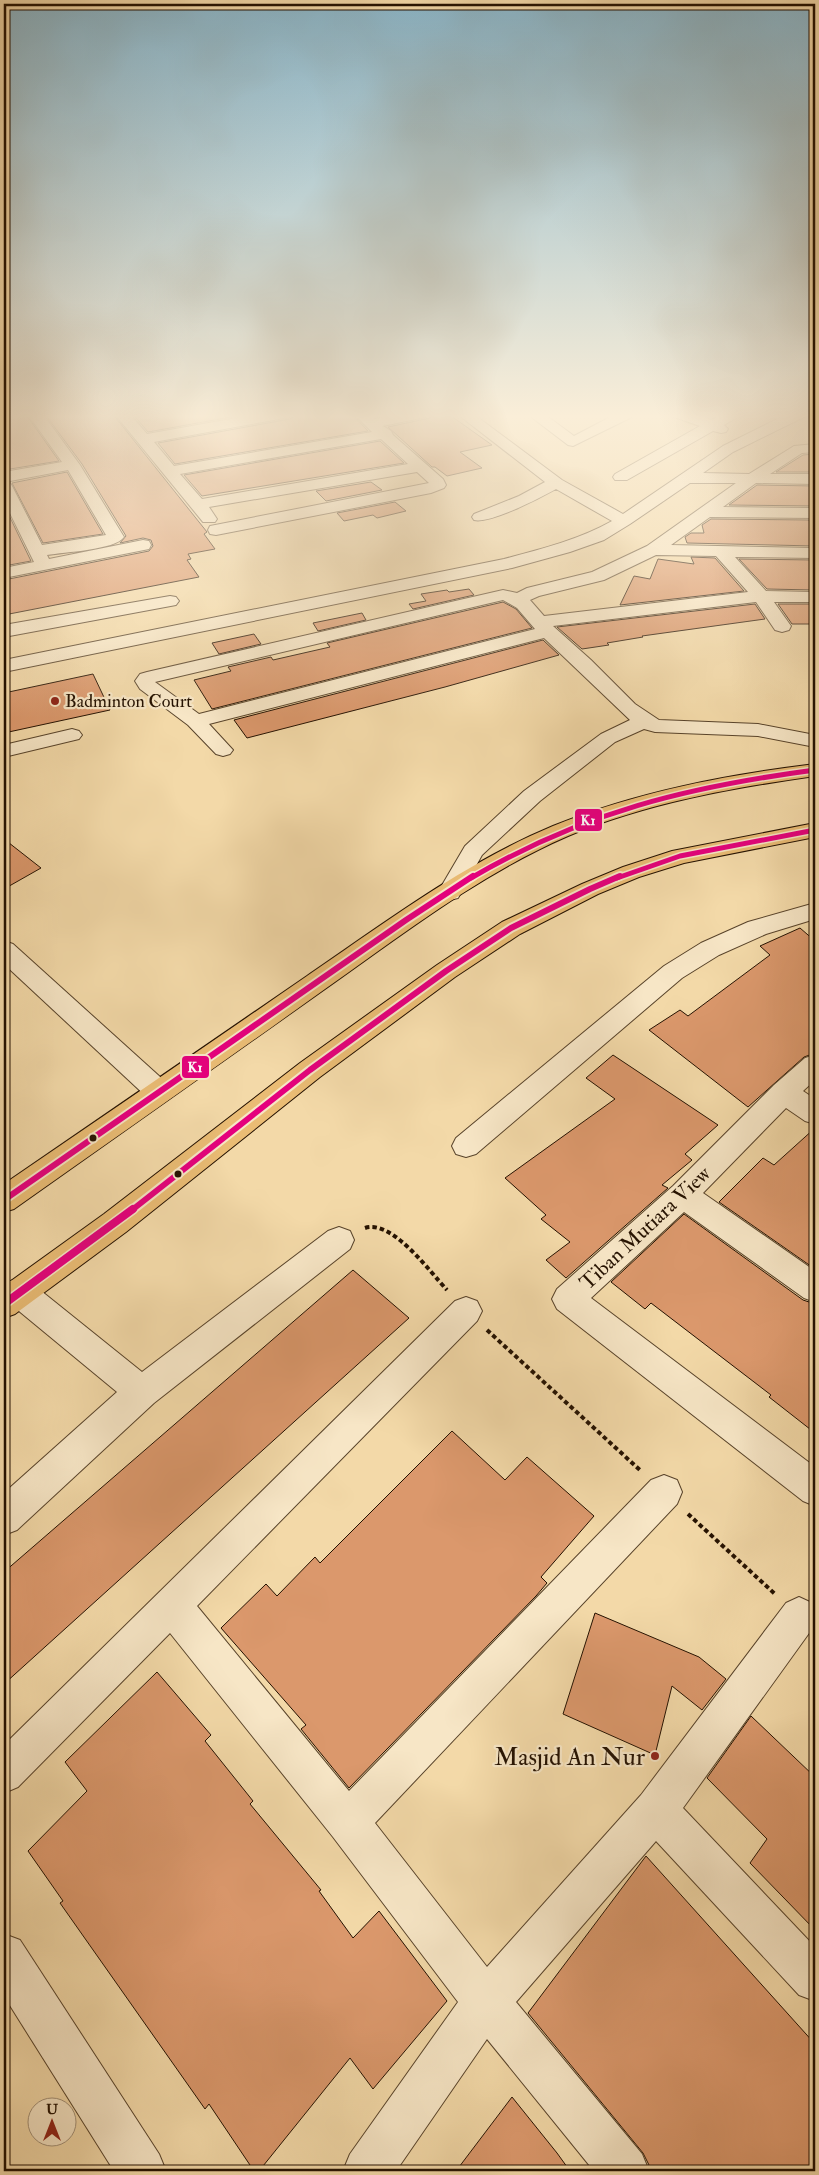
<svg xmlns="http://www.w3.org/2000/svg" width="819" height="2175" viewBox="0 0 819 2175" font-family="'IM FELL Double Pica',serif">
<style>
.building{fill:#db986c;stroke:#241100}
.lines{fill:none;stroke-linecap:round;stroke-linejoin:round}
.minor-casing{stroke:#58432a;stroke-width:2}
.highway-casing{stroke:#241100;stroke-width:2}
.path{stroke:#241100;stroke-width:4;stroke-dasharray:4.5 3;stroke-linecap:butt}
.minor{fill:#f7e6c6;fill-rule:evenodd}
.highway{fill:#eabc74;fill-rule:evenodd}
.bus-1-far2-casing{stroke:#f7e6c6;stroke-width:8}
.bus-1-far1-casing{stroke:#f7e6c6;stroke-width:10}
.bus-1-casing{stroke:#f7e6c6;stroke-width:11}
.bus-1-far2{stroke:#e5007d;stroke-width:5}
.bus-1-far1{stroke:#e5007d;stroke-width:6}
.bus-1{stroke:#e5007d;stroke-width:8}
.poi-dot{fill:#8f2418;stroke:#f7e6c6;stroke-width:2}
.bus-dot{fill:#241100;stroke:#f7e6c6;stroke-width:2}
.labels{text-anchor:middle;stroke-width:4.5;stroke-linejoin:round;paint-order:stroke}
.far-poi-label{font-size:18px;fill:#241100;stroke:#f7e6c6;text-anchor:start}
.street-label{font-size:21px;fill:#241100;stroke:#f7e6c6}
.near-poi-label{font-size:25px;fill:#241100;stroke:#f7e6c6;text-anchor:end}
.line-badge{stroke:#f7e6c6;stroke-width:2}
.badge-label{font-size:14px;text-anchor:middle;font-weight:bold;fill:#fff}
</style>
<rect width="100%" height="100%" fill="#f3d9a8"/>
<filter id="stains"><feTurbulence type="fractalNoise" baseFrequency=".004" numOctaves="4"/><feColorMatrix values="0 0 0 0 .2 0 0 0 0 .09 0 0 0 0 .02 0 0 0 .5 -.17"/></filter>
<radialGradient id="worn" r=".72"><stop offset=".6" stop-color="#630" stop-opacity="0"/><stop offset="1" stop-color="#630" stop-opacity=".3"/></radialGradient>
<g class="building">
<polygon points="4,413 25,413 59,461 4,470"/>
<polygon points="44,413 112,413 207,532 204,534 215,549 188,554 191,559 187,560 199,577 4,615 4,580 149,551 153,546 151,540 143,538 120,543 126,536 82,464"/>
<polygon points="132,413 253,413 148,432"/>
<polygon points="299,413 351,413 368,431 175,464 158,443 290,419"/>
<polygon points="434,413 447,413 492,445 460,452 482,468 447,476 435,467 432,467 388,427 430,418"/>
<polygon points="380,441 404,463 202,496 184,475"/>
<polygon points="815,454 815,472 776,472 803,455"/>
<polygon points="67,472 103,534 43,543 12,483"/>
<polygon points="371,482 382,490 326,501 316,491"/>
<polygon points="757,485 815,486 815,506 729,505"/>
<polygon points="395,502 406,511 377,518 373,515 344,521 337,513"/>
<polygon points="4,505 31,561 4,566"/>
<polygon points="711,519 809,520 815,535 815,546 687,543 685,537 691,533 704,533 702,525"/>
<polygon points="691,557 715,558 744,591 620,605 634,576 650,579 658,559 694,564"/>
<polygon points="739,559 815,560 815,590 767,589"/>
<polygon points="469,589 474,595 413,609 409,604 426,601 421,594 447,590 449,592"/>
<polygon points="503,602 516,609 532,628 212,709 194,680 231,671 228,667 271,657 273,660 330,647 327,643"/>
<polygon points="755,604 765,619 642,636 643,637 607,643 609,645 582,649 557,627"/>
<polygon points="778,604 815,604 815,624 792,624"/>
<polygon points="362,613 366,620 318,631 313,623"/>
<polygon points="254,634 261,644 219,654 212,643"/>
<polygon points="543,640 559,655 445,687 247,738 234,720"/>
<polygon points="93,674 110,710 4,733 4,693"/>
<polygon points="4,839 41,868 4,889"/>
<polygon points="800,928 815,941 815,1053 804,1057 748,1107 649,1030 680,1010 688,1016 770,955 760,946"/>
<polygon points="613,1055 718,1125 685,1154 692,1160 662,1185 668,1188 566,1278 546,1260 570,1242 541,1219 546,1215 505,1178 615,1099 586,1078"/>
<polygon points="815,1128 815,1269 719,1202 763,1158 774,1165"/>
<polygon points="684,1214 803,1300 815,1304 815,1433 769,1397 771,1395 651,1303 645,1309 611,1282"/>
<polygon points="353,1270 409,1318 4,1684 4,1572"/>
<polygon points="452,1431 505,1480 527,1457 594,1516 541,1577 547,1583 536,1596 349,1788 301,1729 306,1725 221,1628 266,1584 277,1596 315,1557 320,1563"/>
<polygon points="595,1613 699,1657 726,1679 702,1710 672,1686 655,1755 563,1714"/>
<polygon points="157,1672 211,1735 205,1741 253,1801 250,1804 321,1890 319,1891 353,1938 379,1911 447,2001 373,2089 350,2058 259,2171 254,2171 209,2104 205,2109 60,1903 63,1901 28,1851 87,1791 65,1762"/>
<polygon points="751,1716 815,1777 815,1930 750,1863 767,1839 707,1778"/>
<polygon points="646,1856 815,2044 815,2171 652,2171 643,2153 528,2013"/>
<polygon points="512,2097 557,2153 570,2171 456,2171"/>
</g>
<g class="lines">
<g class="minor-casing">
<g id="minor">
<path d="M27,413H42L80,465L124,537C115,550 64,552 47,555L49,559L143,540L149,541L151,545L149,549L4,578V568L34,562L4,501V472L62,462ZM68,470L106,535L42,545L12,486L10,483L5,482Z"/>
<path d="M114,413H129L147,434L265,413H297L290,417L154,442L174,466L372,432L353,413H369L375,419L403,413H432L430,416L383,426L391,431L393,435L443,479L446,485L444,488L431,493L216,535L210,534L208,530L210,526L429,483L417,472L209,507L217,519L215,522H203ZM381,439L408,464L202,499L180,474Z"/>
<path d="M456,413H472L562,480L623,514L723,446L789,413H808L806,416L733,452L703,473L749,474L794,446L815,444V452L802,453L770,474H815V484L756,483L723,507L815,508V518L710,517L671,545L815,548V558L735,557L766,591L815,592V602H774L791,626L789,630L782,632L775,630L756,602L553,626L591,660L635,704L659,720L758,724L815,735V747L758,736L655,732L644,729L615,742L540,801L482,855L458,898L450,900L442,898L438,892L465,846L524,791L601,734L630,720L544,638L209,724L233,750L230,754L223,756L216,754L188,725L140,689L135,681L140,674L147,672L503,590L517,593L527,588L592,572L647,546L736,483H690L630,524L604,540L570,552L512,568L4,672V660L504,559C541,549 578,540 612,521L556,489C540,498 490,524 474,520L472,517L474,514L519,496L545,482ZM656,555L716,556L748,592L544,616L530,600L539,596L604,580ZM503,600L517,608L535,629L199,714L155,682Z"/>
<polygon points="526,413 543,413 574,436 618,413 636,413 634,416 573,446 568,445"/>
<polygon points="669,413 690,413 711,420 726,413 745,413 724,425 728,429 726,432 721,433 713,431 627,480 615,480 613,477 615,474 700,426 671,416"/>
<polygon points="170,596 176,597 179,601 176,605 4,637 4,625"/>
<polygon points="72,729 79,731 82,735 79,739 4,757 4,745"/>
<polygon points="815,903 815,919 766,934 719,955 682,978 476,1154 466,1157 456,1154 452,1146 456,1138 664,966 701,943 748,922"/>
<polygon points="4,941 13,944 169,1085 173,1092 169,1099 159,1103 149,1099 4,964"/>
<polygon points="815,1055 815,1080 803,1091 815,1099 815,1124 805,1121 786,1108 703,1193 815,1271 815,1302 804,1298 684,1212 591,1298 815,1467 815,1506 803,1501 557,1309 552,1299 557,1289 673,1186 774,1085 805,1058"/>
<polygon points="339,1227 350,1231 354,1240 350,1249 154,1403 17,1530 4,1535 4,1493 117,1392 8,1302 4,1291 8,1282 19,1278 30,1282 142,1372 328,1231"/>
<path d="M466,1297L477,1301L482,1311L477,1321L197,1606L349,1791L651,1480L664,1475L677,1480L682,1492L677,1504L375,1823L487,1967L641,1795L786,1603L799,1597L812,1603C816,1612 816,1620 812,1629L683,1808L815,1947V2001L799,1995L656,1841L516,2002L642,2154L649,2171H594L487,2039L396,2171H343L350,2154L458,2002L333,1837L170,1633L18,1787L4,1793V1745L455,1301Z"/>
<polygon points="4,1934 20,1940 159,2154 166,2171 114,2171 4,1996"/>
</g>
</g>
<g class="highway-casing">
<g id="highway">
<path d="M815,764V776C731,788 647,803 568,836C480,874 403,934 325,989C222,1063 118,1136 14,1209L4,1212V1184C105,1115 206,1046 307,976C386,922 464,863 553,826C636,792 726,775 815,764Z"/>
<polygon points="815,823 815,837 684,863 639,877 598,894 520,934 455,977 320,1077 126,1232 15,1314 4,1318 4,1286 104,1214 300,1063 437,965 502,922 582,884 623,867 672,851"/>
</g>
</g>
<g class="path">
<path d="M365,1228C392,1219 430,1272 447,1290"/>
<polyline points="487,1330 641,1471"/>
<polyline points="688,1514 775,1594"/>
</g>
<use href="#minor" class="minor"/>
<use href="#highway" class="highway"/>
<g class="bus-1-far2-casing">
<g id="bus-1-far2">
<path d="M471,878C584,812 687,787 815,770"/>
<polyline points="617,878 680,856 815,830"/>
</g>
</g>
<g class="bus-1-far1-casing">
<g id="bus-1-far1">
<polyline points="4,1200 406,920 473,876"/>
<polyline points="132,1210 310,1070 446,971 511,928 590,889 620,876"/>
</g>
</g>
<g class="bus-1-casing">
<polyline id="bus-1" points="4,1304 133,1209"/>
</g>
<use href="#bus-1-far2" class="bus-1-far2"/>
<use href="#bus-1-far1" class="bus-1-far1"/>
<use href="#bus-1" class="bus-1"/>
</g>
<linearGradient id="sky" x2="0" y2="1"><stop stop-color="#8ab7cc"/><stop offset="0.58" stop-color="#faeed8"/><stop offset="1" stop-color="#faeed8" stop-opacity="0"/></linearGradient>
<rect width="819" height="718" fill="url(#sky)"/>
<g class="poi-dot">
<circle cx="55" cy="701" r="5"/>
<circle cx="655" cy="1756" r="5"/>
</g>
<g class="bus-dot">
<circle cx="93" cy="1138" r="4.5"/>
<circle cx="178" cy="1174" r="4.5"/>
</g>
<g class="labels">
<g class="far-poi-label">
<text x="65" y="707">Badminton Court</text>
</g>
<g class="street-label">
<text transform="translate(645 1228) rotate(-43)" y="7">Tiban Mutiara View</text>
</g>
<g class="near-poi-label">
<text x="645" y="1765">Masjid An Nur</text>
</g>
</g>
<g class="line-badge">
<rect x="574" y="808" width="29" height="24" rx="5" fill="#e5007d"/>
<rect x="181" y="1055" width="29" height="24" rx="5" fill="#e5007d"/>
</g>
<g class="badge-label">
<text x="588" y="825">K1</text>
<text x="195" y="1072">K1</text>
</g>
<rect width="819" height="2175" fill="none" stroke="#f3d9a8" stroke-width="20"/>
<rect x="5" y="5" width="809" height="2165" fill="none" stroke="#241100" stroke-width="2.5"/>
<rect x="10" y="10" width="799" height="2155" fill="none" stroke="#241100"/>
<g transform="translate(52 2122)"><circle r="24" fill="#f7e6c6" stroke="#a39177"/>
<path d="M0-4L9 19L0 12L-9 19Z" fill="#8f2418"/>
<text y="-8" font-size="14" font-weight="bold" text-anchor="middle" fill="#241100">U</text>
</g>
<rect width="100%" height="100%" filter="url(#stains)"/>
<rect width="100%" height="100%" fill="url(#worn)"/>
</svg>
